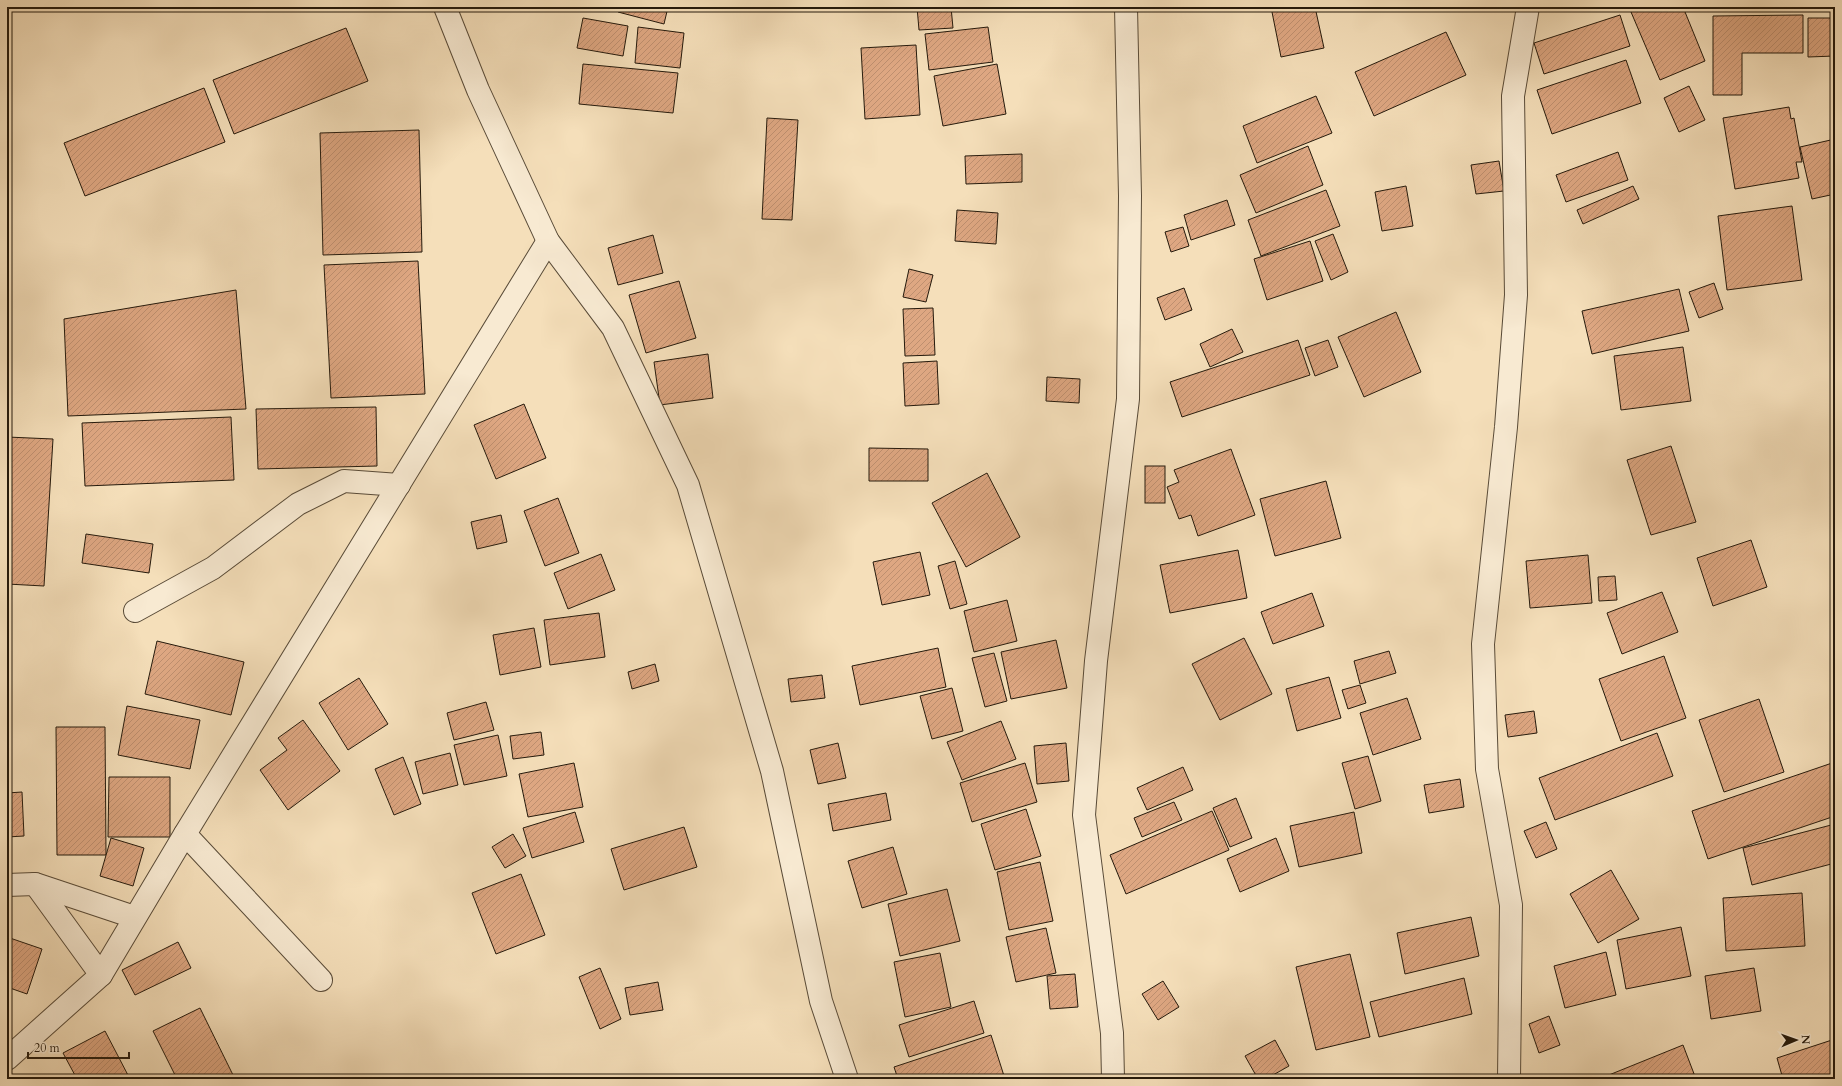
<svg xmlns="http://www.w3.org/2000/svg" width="1842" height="1086" viewBox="0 0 1842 1086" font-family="Cardo,serif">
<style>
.building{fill:url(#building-hatch);stroke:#251a0c}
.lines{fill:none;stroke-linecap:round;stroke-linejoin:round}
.minor-casing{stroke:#594b38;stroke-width:24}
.minor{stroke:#f8ead2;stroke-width:22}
</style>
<defs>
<pattern id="building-hatch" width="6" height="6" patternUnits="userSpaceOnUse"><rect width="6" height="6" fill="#dea782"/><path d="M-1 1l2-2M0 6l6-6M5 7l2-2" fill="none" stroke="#be8f6f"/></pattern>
</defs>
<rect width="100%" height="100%" fill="#f5dfba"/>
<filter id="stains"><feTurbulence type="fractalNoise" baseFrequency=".005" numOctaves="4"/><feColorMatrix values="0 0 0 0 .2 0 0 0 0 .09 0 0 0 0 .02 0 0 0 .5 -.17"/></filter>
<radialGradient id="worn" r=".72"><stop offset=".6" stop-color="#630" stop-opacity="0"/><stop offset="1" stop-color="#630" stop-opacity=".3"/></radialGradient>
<g class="building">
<polygon points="620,7 668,7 664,24 618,12"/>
<polygon points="917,7 951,7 953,28 919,30"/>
<polygon points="1066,7 1086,7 1086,11"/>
<polygon points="1271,7 1315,7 1324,48 1281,57"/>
<polygon points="1644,7 1683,7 1705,61 1660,80 1631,12"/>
<polygon points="1800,7 1835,7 1835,9"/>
<polygon points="1620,15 1630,46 1544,74 1534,43"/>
<polygon points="1803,15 1803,53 1742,53 1742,95 1713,95 1713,16"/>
<polygon points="583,18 628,26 623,56 577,48"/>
<polygon points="1808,18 1835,18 1835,56 1808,57"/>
<polygon points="638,27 684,33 680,68 635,63"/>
<polygon points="988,27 993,62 929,70 925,34"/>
<polygon points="346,28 368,81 234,134 213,80"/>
<polygon points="1446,32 1466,75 1374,116 1355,72"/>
<polygon points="916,45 920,115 865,119 861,48"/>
<polygon points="1626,60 1641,103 1552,134 1537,90"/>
<polygon points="583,64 678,73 673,113 579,104"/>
<polygon points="997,64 1006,114 943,126 934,76"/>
<polygon points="1689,86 1705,120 1679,132 1664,98"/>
<polygon points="204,88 225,142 85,196 64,143"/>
<polygon points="1316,96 1332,133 1257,163 1243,126"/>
<polygon points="1789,107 1791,119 1794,118 1802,162 1796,162 1799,178 1735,189 1723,118"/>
<polygon points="767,118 798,120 792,220 762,219"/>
<polygon points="1835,122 1835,194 1812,199 1800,147 1835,139 1832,123"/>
<polygon points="419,130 422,252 323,255 320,133"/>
<polygon points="1308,146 1323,185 1256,213 1240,175"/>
<polygon points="1618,152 1628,180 1566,202 1556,175"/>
<polygon points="1022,154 1022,182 966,184 965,156"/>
<polygon points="1499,161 1504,191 1476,194 1471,165"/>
<polygon points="1406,186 1413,226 1382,231 1375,192"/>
<polygon points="1633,186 1639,199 1583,224 1577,210"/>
<polygon points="1326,190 1340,226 1261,256 1248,220"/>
<polygon points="1227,200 1235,225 1191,240 1184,215"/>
<polygon points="1792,206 1802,280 1727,290 1718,216"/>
<polygon points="957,210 998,213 996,244 955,241"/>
<polygon points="1183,227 1189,246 1171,252 1165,232"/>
<polygon points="1333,234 1348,272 1331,280 1315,241"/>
<polygon points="653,235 663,273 618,285 608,248"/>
<polygon points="1310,241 1323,281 1267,300 1254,259"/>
<polygon points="418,261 425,394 331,398 324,265"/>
<polygon points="909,269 933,275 926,302 903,297"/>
<polygon points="679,281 696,338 646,353 629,295"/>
<polygon points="1714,283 1723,309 1699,318 1689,292"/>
<polygon points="1184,288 1192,310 1165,320 1157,298"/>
<polygon points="1679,289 1689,331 1592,354 1582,311"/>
<polygon points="236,290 246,409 68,416 64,319"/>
<polygon points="933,308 935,355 905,356 903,309"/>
<polygon points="1396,312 1421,372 1364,397 1338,337"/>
<polygon points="1232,329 1243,352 1210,367 1200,344"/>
<polygon points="1298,340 1310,375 1182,417 1170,382"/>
<polygon points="1328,340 1338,367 1315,376 1305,348"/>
<polygon points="1683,347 1691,401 1621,410 1614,356"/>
<polygon points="708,354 713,398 660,405 654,362"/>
<polygon points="937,361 939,404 905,406 903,363"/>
<polygon points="1047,377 1080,379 1079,403 1046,401"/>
<polygon points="524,404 546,458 496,479 474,425"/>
<polygon points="376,407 377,466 258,469 256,409"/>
<polygon points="231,417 234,480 85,486 82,423"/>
<polygon points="7,437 53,439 44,586 7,584"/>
<polygon points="1671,446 1696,522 1651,535 1627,460"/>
<polygon points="869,448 928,449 928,481 869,481"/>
<polygon points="1231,449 1255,515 1198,536 1191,515 1179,519 1167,487 1179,482 1174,470"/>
<rect x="1145" y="466" width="20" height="37"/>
<polygon points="987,473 1020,537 966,567 932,503"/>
<polygon points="1326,481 1341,538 1275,556 1260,499"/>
<polygon points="558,498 579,553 545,566 524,511"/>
<polygon points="501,515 507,542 477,549 471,522"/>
<polygon points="86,534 153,544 149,573 82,563"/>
<polygon points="1751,540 1767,587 1713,606 1697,558"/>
<polygon points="1238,550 1247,598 1170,613 1160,565"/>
<polygon points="920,552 930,595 882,605 873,562"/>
<polygon points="601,554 615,590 568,609 554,573"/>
<polygon points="1588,555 1592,603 1530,608 1526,561"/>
<polygon points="955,561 967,604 950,609 938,566"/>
<polygon points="1615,576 1617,600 1599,601 1598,577"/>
<polygon points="1662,592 1678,632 1622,654 1607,613"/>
<polygon points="1312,593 1324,626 1273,644 1261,612"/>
<polygon points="1007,600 1017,641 974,652 964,611"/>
<polygon points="599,613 605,657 550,665 544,620"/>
<polygon points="534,628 541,667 500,675 493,635"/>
<polygon points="1244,638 1272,694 1220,720 1192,664"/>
<polygon points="1056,640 1067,688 1011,699 1001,652"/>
<polygon points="157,641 244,662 231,715 145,694"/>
<polygon points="938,648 946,687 860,705 852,666"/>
<polygon points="1389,651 1396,673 1360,684 1354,661"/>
<polygon points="994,653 1007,701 985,707 972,658"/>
<polygon points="1664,656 1686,718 1621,741 1599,679"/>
<polygon points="655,664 659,681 632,689 628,672"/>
<polygon points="822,675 825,698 791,702 788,679"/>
<polygon points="1329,677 1341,718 1297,731 1286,689"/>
<polygon points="359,678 388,724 348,750 319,703"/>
<polygon points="1360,685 1366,703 1348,709 1342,690"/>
<polygon points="952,688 963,731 932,739 920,696"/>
<polygon points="1407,698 1421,739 1373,755 1360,713"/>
<polygon points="1759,699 1784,772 1724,792 1699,720"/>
<polygon points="486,702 494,730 454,740 447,713"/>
<polygon points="127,706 200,720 190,769 118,755"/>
<polygon points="1534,711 1537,733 1508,737 1505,715"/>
<polygon points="303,720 340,771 288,810 260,770 287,750 278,738"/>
<polygon points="1001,721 1016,759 962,780 947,742"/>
<polygon points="56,727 105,727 106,855 57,855"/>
<polygon points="541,732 544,755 513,759 510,736"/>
<polygon points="1657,733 1673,776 1555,820 1539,778"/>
<polygon points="498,735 507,776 464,785 454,745"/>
<polygon points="838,743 846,778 818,784 810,750"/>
<polygon points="1066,743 1069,781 1037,784 1034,746"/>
<polygon points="450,753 458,785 423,794 415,762"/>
<polygon points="1368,756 1381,801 1355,809 1342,763"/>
<polygon points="403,757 421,804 394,815 375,769"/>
<polygon points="1835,762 1835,816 1708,859 1692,811"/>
<polygon points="574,763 583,807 528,817 519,774"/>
<polygon points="1025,763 1037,802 972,822 960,783"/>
<polygon points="1183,767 1193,790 1147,810 1137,788"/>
<polygon points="109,777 170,777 170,837 108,837"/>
<polygon points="1460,779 1464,807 1429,813 1424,785"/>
<polygon points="22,792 24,836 7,837 7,793"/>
<polygon points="886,793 891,820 833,831 828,804"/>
<polygon points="1236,798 1252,838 1230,847 1213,808"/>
<polygon points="1174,802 1182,820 1142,837 1134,818"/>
<polygon points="1026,809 1041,856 995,870 981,824"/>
<polygon points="1212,811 1229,850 1126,894 1110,855"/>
<polygon points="575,812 584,842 532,858 523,828"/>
<polygon points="1354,812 1362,853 1299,867 1290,826"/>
<polygon points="1546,822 1557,849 1536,858 1524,831"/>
<polygon points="1835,824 1835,863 1752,885 1743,848"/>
<polygon points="684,827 697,867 624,890 611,849"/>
<polygon points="513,834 526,856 505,868 492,847"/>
<polygon points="111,838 144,848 133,886 100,876"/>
<polygon points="1276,838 1289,871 1240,892 1227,859"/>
<polygon points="893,847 907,894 862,908 848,861"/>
<polygon points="1040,862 1053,921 1009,930 997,872"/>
<polygon points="1611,870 1639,919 1598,943 1570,894"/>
<polygon points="521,874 545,935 496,954 472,893"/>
<polygon points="947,889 960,941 900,956 888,904"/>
<polygon points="1802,893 1805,946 1726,951 1723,898"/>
<polygon points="1471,917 1479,956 1405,974 1397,933"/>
<polygon points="1681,927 1691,976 1626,989 1617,940"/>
<polygon points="1046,928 1056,973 1016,982 1006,937"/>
<polygon points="7,937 42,949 27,994 7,987"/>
<polygon points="178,942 191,968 135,995 122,970"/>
<polygon points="1606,952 1616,995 1565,1008 1554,966"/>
<polygon points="940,953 951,1007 905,1017 894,962"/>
<polygon points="1350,954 1370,1037 1316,1050 1296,967"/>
<polygon points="600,968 621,1019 600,1029 579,977"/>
<polygon points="1754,968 1761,1011 1711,1019 1705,976"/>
<polygon points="1075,974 1078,1007 1050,1009 1047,976"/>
<polygon points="1464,978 1472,1014 1379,1037 1370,1002"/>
<polygon points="1163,981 1179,1007 1158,1020 1142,994"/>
<polygon points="658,982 663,1010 630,1015 625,988"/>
<polygon points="974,1001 984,1033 909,1057 899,1025"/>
<polygon points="200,1008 234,1077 231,1079 177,1079 153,1031"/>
<polygon points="1549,1016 1560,1045 1539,1053 1529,1024"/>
<polygon points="105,1031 130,1079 77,1079 63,1053"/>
<polygon points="991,1035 1005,1079 898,1079 894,1067"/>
<polygon points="1835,1039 1835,1079 1783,1079 1777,1058"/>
<polygon points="1275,1040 1289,1066 1266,1079 1258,1079 1245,1056"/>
<polygon points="1683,1045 1696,1079 1599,1079"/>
</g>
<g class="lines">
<g class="minor-casing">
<g id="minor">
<polyline points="445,7 478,90 548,241 613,328 688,485 772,771 821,1001 847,1079"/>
<polyline points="135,611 213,568 298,504 344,481 399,485"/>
<polyline points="185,834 321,980"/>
<polyline points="35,884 101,975"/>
<polyline points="7,885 35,884 134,917"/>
<polyline points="7,1059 101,975 185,834 548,241"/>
<polyline points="1113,1079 1112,1033 1084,815 1096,661 1128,399 1130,196 1126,7"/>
<polyline points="1509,1079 1511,905 1487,769 1483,644 1506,427 1516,295 1513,96 1528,7"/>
</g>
</g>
<use href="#minor" class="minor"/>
</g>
<rect width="1842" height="1086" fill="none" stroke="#f5dfba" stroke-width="24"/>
<rect x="8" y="8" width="1826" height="1070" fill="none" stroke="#251a0c" stroke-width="2"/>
<rect x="12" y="12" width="1818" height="1062" fill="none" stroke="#251a0c"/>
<g transform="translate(1796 1040) rotate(88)" stroke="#f8ead2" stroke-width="3" paint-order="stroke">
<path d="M0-3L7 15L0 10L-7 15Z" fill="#251a0c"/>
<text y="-6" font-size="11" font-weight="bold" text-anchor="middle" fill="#251a0c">N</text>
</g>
<path d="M28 1052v6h101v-6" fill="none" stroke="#251a0c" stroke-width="2"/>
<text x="34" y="1052" font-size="12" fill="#251a0c" stroke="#f8ead2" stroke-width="3" paint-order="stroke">20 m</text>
<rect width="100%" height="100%" filter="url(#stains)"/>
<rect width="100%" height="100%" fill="url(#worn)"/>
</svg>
